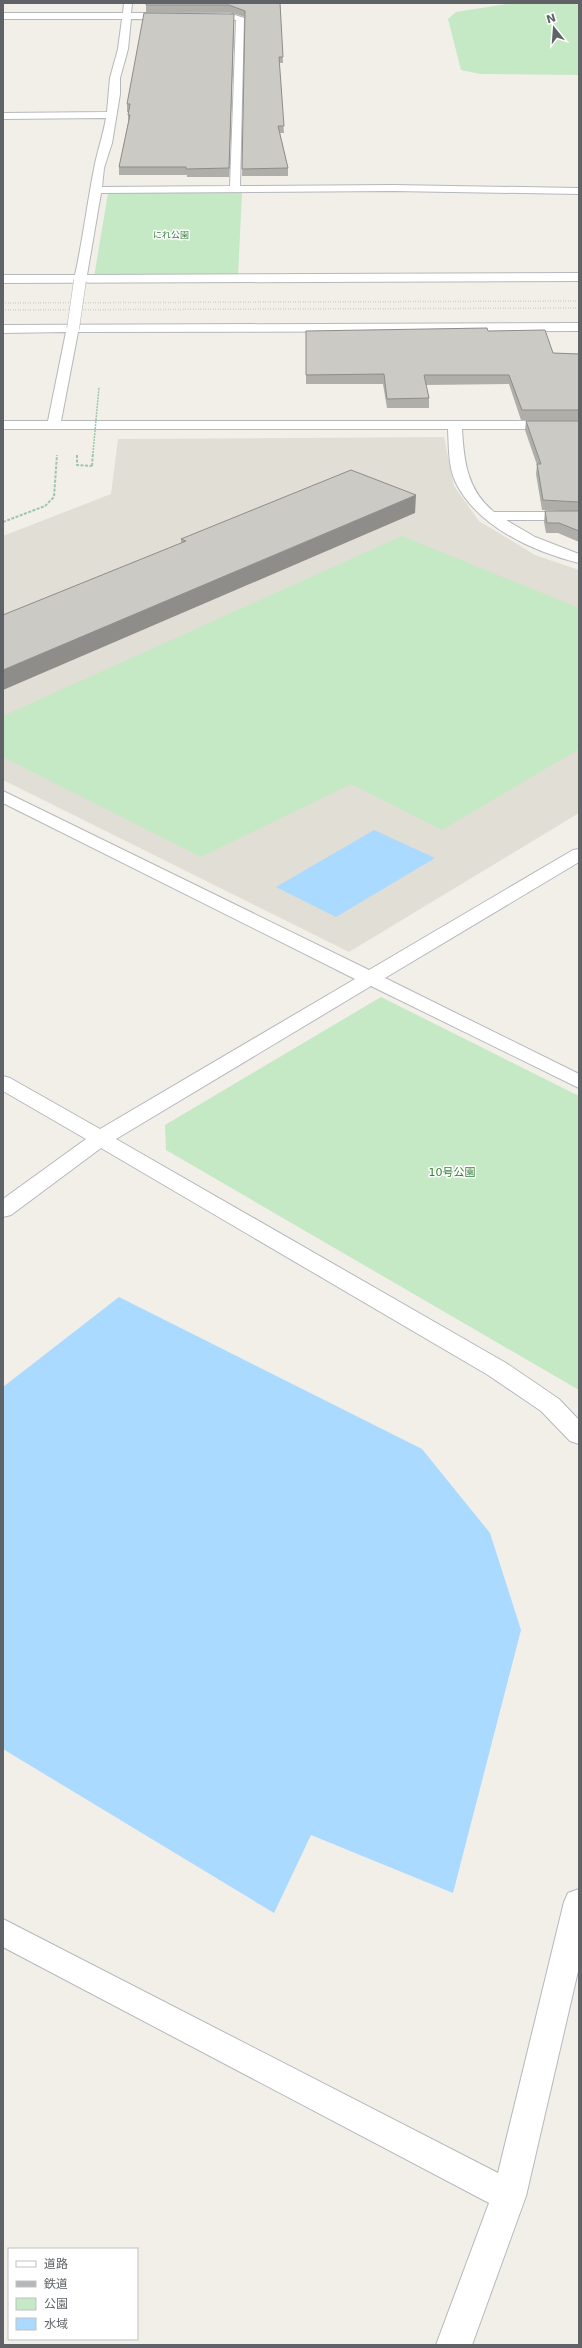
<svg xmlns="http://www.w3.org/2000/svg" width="582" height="2348" viewBox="0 0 582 2348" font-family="'DejaVu Sans','Noto Sans JP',sans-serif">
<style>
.education{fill:#e1ded6}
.green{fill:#c5e8c5}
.water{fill:#aadaff}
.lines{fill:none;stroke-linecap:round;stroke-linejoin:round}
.minor-casing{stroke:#b5b8bc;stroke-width:2}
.path{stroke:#9cc7a9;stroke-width:2;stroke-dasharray:3 1.5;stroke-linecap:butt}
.minor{fill:#fff;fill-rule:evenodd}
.rail{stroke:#b6b7b8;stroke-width:1.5;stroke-dasharray:0.5 2;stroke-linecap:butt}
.minor-bridge-casing{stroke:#b5b8bc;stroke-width:13;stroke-linecap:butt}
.path-bridge-far1{stroke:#9cc7a9;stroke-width:1.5;stroke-dasharray:2 1;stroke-linecap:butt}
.path-bridge{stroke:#9cc7a9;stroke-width:2;stroke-dasharray:3 1.5;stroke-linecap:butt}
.minor-bridge{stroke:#fff;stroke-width:12}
.wall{fill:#afaea9}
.shaded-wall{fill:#8f8d8a}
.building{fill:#cccac5;stroke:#8f8d8a}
.labels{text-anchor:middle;stroke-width:3;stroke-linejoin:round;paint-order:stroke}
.far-park-label{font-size:9px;fill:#348238;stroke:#fff}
.park-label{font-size:11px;fill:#348238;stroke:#fff}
</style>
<rect width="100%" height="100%" fill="#f1efe8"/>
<polygon class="education" points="444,437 454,486 479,521 535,555 579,570 579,813 349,952 3,780 3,536 111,494 118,439"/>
<g class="green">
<polygon points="513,3 579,3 579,75 480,74 461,70 448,19 456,12"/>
<polygon points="242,192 238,276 94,277 108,193"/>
<polygon points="402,536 579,608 579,749 442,830 351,784 201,857 3,757 3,716"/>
<polygon points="381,997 579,1096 579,1390 166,1150 165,1125"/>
</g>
<g class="water">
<polygon points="374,830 435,858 336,917 276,887"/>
<polygon points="119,1297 422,1449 490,1533 521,1630 453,1893 311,1835 274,1913 3,1749 3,1387"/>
</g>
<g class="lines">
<g class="minor-casing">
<g id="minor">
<path d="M124,3H132L131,13H229L244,18L240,186L393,185L579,188V194L393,191L101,193L87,275L579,273V281L3,283V275H75C83,239 87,204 94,169C97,152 103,136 106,118L3,119V113L107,112L110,78L118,49L122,19H3V13H123ZM131,19L236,20L230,186L102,187L104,168L112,143L120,94V78L128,49Z"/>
<path d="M579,323V331L78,332L61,421H579V429H462C464,462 467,490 494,512H579V520H506L535,537L579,554V563C534,552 478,527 456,483C448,467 449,446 448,429H3V421H48L66,332L3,333V325Z"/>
<polygon points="3,791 369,970 573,850 579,849 579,862 385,978 579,1074 579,1088 371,986 116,1139 506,1363 559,1399 579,1420 579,1444 570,1441 541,1411 488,1375 101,1148 11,1215 3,1217 3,1199 86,1139 3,1091 3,1076 10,1078 100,1129 355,979 3,803"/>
<polygon points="579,1889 579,1967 526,2196 472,2345 436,2345 489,2203 3,1947 3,1919 498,2173 564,1902 568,1893"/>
</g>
</g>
<g class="path">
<polyline points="77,455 77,465 92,466"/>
<polyline points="3,522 45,506 54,497 57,455"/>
</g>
<use href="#minor" class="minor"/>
<g class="rail">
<polyline points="3,303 579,301"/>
<polyline points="3,310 579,308"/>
</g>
<g class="minor-bridge-casing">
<polyline id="minor-bridge" points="73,329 80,280"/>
</g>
<polyline class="path-bridge-far1" points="93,453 99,387"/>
<polyline class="path-bridge" points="92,466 93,452"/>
<use href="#minor-bridge" class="minor-bridge"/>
</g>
<g class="wall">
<polygon points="280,3 283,63 279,63 284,133 280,133 288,168 288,176 242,176 245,17 229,12 146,12 146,5"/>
<polygon points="234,21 229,177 187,177 187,175 119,175 119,167 128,123 128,112 127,112 127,104"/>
<polygon points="306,331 488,331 553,353 579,354 579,420 521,420 509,384 426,385 429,398 429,408 387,408 383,384 306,384"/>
<polygon points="526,421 579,421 579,542 558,533 546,533 544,522 545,511 561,511 542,510 536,474 537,465 525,430"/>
<polygon points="415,513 181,543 181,539"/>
</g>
<g class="shaded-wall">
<polygon points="234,14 234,21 229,177 229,168"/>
<polygon points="416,495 415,513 3,690 3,670"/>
</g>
<g class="building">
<polygon points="146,3 280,3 283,57 279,57 284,126 278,126 288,168 242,169 245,11 229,5 146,5"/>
<polygon points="144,13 234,14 229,168 186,169 186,167 119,167 130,115 128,115 130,104 127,104"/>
<polygon points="487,328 488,331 545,330 553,353 579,354 579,410 522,410 509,375 424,375 429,398 387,399 384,374 306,375 306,331"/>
<polygon points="526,421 579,421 579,502 543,500 537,464 541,464"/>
<polygon points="351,470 416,495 3,670 3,615 186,541 181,539"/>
<polygon points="545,511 579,511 579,531 559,523 547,523"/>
</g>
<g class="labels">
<g class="far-park-label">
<text x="171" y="238">にれ公園</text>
</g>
<g class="park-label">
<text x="452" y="1176">10号公園</text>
</g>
</g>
<rect width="582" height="2348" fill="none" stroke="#5f6368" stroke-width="8"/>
<rect x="8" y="2248" width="130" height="92" fill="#ffffff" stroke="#bfc1c3"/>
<rect x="16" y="2261" width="20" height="6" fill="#ffffff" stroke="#bfc1c3"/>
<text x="44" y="2268" font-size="12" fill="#5f6368">道路</text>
<rect x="16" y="2281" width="20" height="6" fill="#b6b7b8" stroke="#bfc1c3"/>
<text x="44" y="2288" font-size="12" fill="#5f6368">鉄道</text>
<rect x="16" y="2298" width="20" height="12" fill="#c5e8c5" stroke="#bfc1c3"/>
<text x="44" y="2308" font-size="12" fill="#5f6368">公園</text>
<rect x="16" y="2318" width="20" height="12" fill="#aadaff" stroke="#bfc1c3"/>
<text x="44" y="2328" font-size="12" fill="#5f6368">水域</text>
<g transform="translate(554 28) rotate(343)" stroke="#ffffff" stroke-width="3" paint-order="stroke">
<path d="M0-3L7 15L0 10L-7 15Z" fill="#5f6368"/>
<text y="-6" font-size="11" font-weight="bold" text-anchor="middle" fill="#5f6368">N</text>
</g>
</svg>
